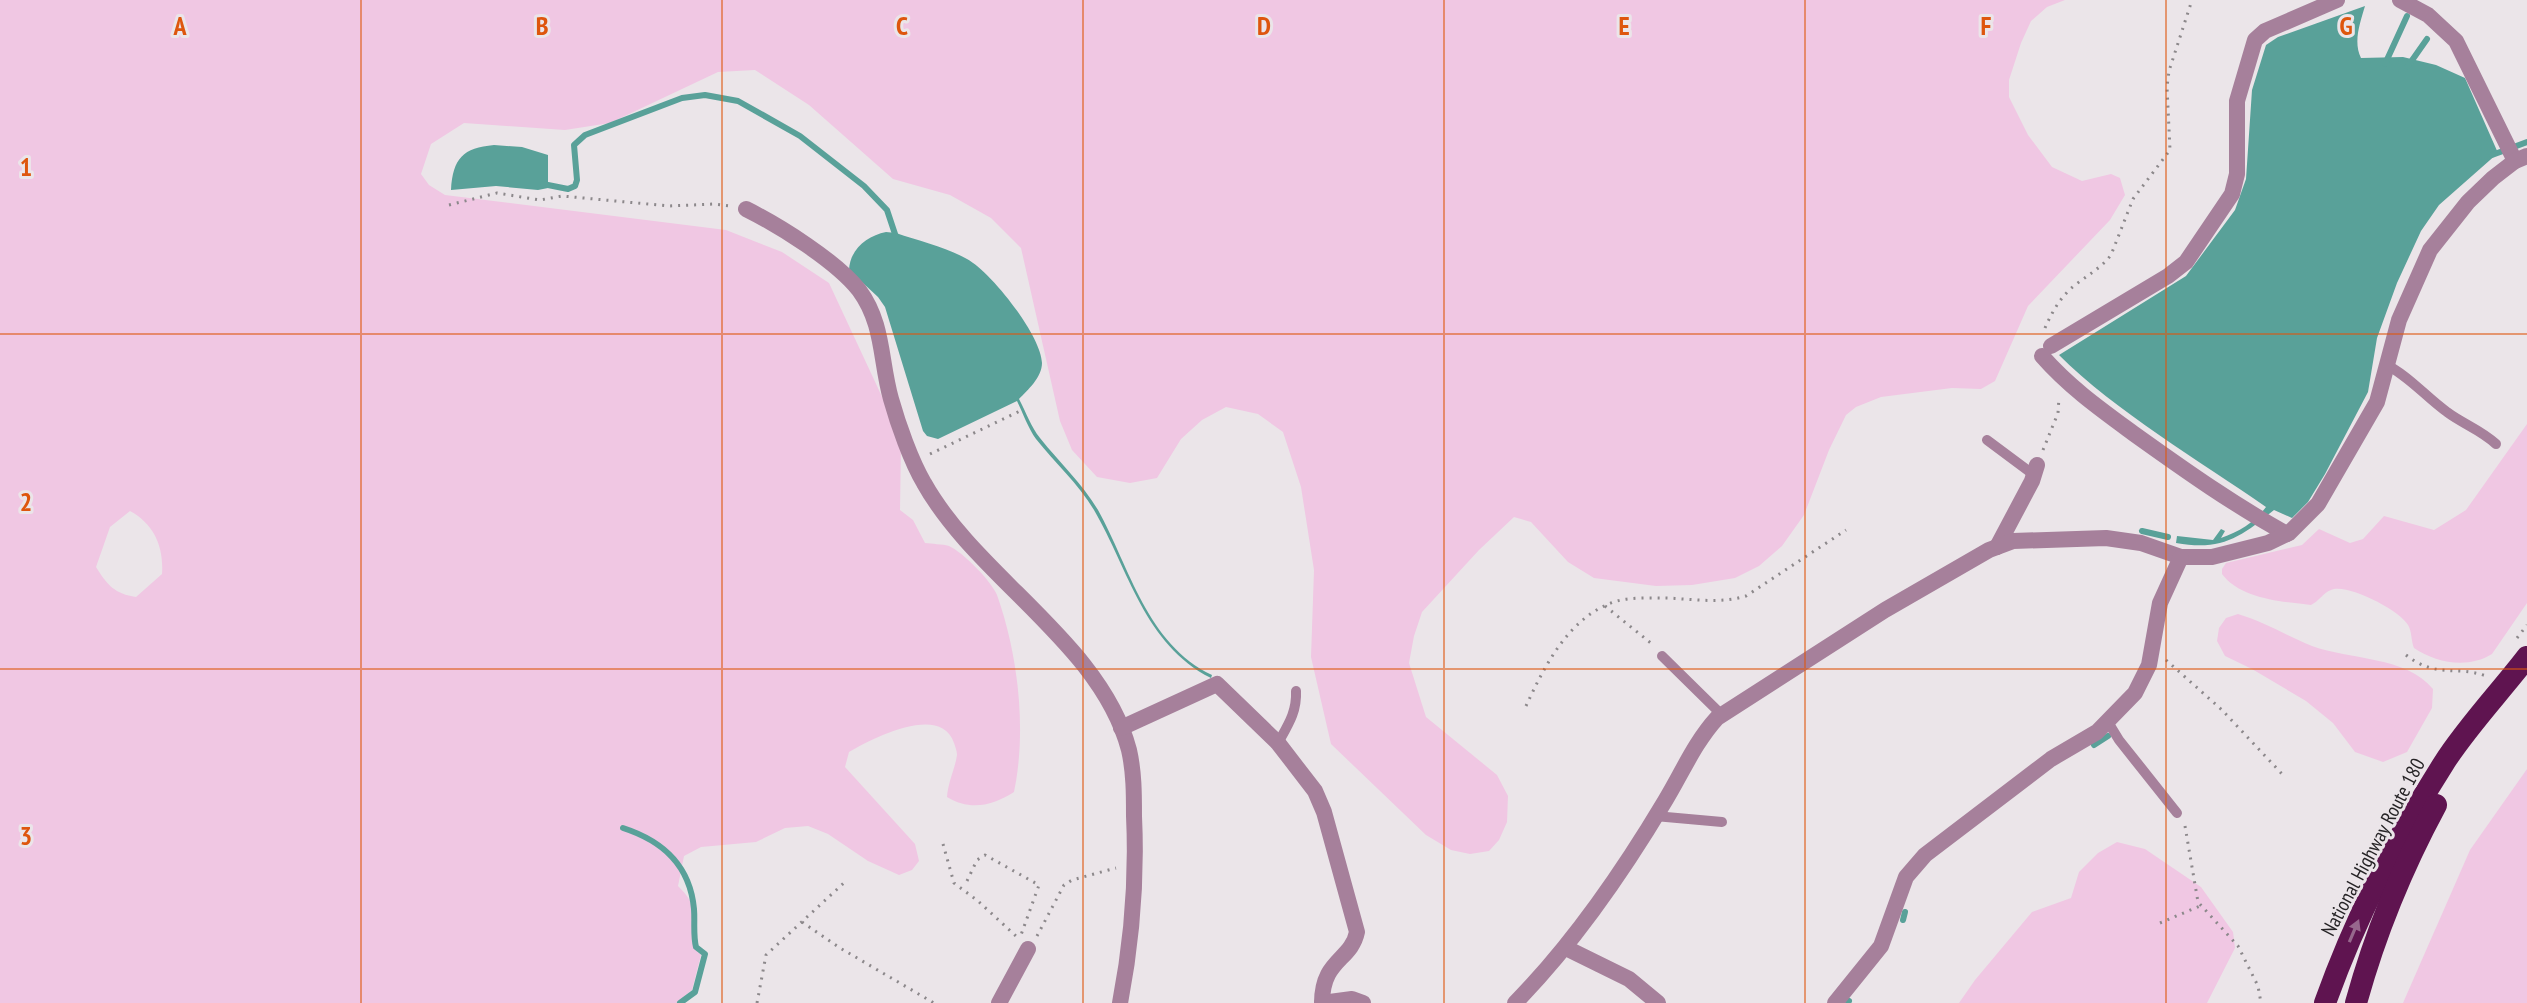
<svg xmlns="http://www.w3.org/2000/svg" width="2527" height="1003" viewBox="0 0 2527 1003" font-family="'PT Sans Narrow',sans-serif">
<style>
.green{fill:#f0c7e3;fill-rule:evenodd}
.water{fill:#59a199}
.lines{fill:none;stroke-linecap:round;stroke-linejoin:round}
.stream{stroke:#59a199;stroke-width:6}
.path{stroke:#8c888b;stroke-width:3;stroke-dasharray:2 6;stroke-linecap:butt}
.service{stroke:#a6809b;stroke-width:10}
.minor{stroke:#a6809b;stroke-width:16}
.trunk{stroke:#5f1450;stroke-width:22}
.oneway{fill:#97688d}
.grid{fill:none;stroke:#de560d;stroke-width:2;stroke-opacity:0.55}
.labels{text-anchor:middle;stroke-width:6;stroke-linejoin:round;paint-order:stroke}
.street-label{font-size:20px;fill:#262426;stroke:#ebe5e9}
.grid-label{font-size:26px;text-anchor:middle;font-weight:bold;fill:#de560d;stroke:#ebe5e9;stroke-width:6;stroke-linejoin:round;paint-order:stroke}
</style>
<rect width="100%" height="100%" fill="#ebe5e9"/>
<g class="green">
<path d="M0,0H2065L2047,7L2031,21L2021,43L2009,80V97L2028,135L2052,167L2082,181L2111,174L2120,178L2125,195L2110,220L2028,306L1995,381L1981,389L1952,388L1881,397L1856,407L1846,415L1829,450L1804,515L1782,546L1759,566L1735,578L1692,585L1656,586L1594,578L1568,562L1531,522L1514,517L1479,550L1422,612L1414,636L1409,663L1426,717L1497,775L1508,796L1507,822L1499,840L1489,851L1470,854L1451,850L1426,835L1331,744L1311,657L1314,570L1301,487L1283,432L1258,414L1226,407L1202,420L1181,439L1157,478L1130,483L1097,477L1072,450L1060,421L1021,248L991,218L950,195L893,179L809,105L755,70L718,72L610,123L565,130L464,123L431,144L421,174L429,185L445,195L726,230L782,252L829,283L884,401L901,444L900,510L913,520L925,543C932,544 942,544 949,546C963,552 992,582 997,595C1018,654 1027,730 1014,792C992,806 970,811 947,797C948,782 955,769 957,755C957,751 955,746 954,743C941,703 873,738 849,752L845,767L915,844L919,861L912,870L899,875L868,861L828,834L808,826L785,828L756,842L701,847L684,856L678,886C682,890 687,895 690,901C697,921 685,939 701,955L692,990L676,1003H0ZM130,511C154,524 164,547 162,574L136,597C115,594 107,585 96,567L110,527Z"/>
<path d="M2527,424V603L2492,654C2468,669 2436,663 2414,648C2411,641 2412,631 2408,625C2399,610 2347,583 2331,590C2323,593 2319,601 2311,605C2284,602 2240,599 2222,574V569L2226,563L2302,545L2319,529L2350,543L2363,539L2384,516L2434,530L2466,510Z"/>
<path d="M2238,614C2265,622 2287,636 2312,646C2350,660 2406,656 2433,689L2432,708L2407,752L2383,762L2355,752L2333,723L2306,701L2252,669L2225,656L2217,641L2219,628L2226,618Z"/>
<polygon points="2527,769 2527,1003 2403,1003 2470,850"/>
<polygon points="2117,842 2145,849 2201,887 2233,932 2235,948 2207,1003 1959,1003 1975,980 2032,912 2071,898 2079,872 2098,853"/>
</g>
<g class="water">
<path d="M2365,6C2360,23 2353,42 2361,58L2403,57L2436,65L2465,78L2498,153L2439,205L2421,231L2397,283L2377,338L2368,392L2325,474L2308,502L2292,518L2274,510C2240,538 2221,551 2176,543L2177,536L2213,540L2221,529L2225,531L2221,538C2239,532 2255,522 2266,507C2200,461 2115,411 2059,355L2186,276L2235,210L2246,179L2252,90L2266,45L2278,37Z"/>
<path d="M494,145L522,147L548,155V188L538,190L496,186L451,190C453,158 463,148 494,145Z"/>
<path d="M886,232L896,233C919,241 946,247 967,259C991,272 1041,335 1042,363C1042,377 1028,390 1019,399C1026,412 1031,427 1040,438C1059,462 1082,483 1098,510C1130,568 1147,644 1212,675L1211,678C1144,644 1129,570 1094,510C1078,483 1055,463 1036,439C1028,428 1023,413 1017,401L938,439L927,436L923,431L885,307L878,297L849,270C850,249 867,236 886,232Z"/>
</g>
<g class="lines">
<g class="stream">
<polyline points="2385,64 2407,16"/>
<polyline points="2408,66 2427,39"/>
<polyline points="2492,155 2527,142"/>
<polyline points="543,184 568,189 575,186 577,180 574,145 585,135 682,98 705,95 738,101 800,136 864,186 887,210 896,237"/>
<polyline points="2142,531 2168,537"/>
<polyline points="2094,745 2108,736"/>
<path d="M623,828C663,841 690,865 694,909C695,922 693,935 696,947L705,954L695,992L680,1003"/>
<polyline points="1903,920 1905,912"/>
<polyline points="1848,1003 1849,1001"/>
</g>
<g class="path">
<polyline points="449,205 497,193 540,200 562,196 669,206 714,204 731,206"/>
<path d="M2045,328C2052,312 2061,296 2075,285C2088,275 2101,268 2111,255L2133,199L2170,150L2167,87L2169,71L2192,0"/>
<polyline points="2043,450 2058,413 2059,397"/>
<polyline points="930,454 1020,411"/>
<polyline points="1605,606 1652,644"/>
<polyline points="2517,638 2527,625"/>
<path d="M2406,655C2437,679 2455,665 2486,676"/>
<polyline points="2166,660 2222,710 2283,775"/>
<path d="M1526,706C1545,665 1570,615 1617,601C1632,597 1650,598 1666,598C1693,599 1720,604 1746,596L1846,530"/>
<polyline points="2185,826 2198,902 2238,946 2258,986 2261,1003"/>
<polyline points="943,844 954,883 978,901 1017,937"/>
<polyline points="967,881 977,860 985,855 1039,885 1021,935"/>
<polyline points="802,922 840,948 934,1003"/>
<polyline points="2160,923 2200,906"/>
<polyline points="1037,936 1064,885 1072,880 1116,868"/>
<polyline points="757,1003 766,955 847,880"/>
</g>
<g class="service">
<path d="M2385,364C2409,376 2426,397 2447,412C2463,424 2481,430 2496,444"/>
<polyline points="1987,440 2034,475"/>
<polyline points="1662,656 1722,715"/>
<polyline points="2108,722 2119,740 2177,813"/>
<path d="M1278,743C1288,725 1297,712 1296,691"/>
<polyline points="1655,816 1722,822"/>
</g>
<g class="minor">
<polyline points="2400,0 2428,15 2456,41 2515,161"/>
<path d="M746,209C780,226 836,261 859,290C884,324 880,360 891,399C898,424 911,461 924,483C977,578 1101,643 1129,750C1134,772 1134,794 1134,816C1137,880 1132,941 1120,1003"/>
<polyline points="2051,346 2168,276 2186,262 2232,194 2237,174 2237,101 2255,40 2265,31 2337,0"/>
<path d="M2042,356C2070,388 2103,411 2137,436C2186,471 2234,505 2287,534"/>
<polyline points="1997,547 2032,481 2037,465"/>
<path d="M1121,728L1217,684L1278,743L1315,791L1324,812L1357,932C1351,961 1322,959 1322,1003"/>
<polyline points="1566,948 1629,979 1658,1003"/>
<polyline points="999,1003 1028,949"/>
<polyline points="1322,1003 1352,999 1363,1003"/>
<path d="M1515,1003C1574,943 1622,873 1665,801C1682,773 1695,742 1717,718L1885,610L1989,550L2013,541L2106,538L2141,543L2181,557H2212L2268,543L2289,533L2318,504L2377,402L2399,320L2430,250L2468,202L2493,178L2515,161L2527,156"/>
<polyline points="1835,1003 1881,946 1906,877 1925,855 2051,759 2097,732 2135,693 2149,665 2160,603 2181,557"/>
</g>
<g class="trunk">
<path d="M2325,1003C2355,919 2396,838 2444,763C2466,728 2501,691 2527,657"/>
<path d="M2356,1003C2375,934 2402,868 2436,805"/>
</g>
</g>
<defs><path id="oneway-solid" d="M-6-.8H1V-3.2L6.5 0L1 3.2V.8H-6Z" transform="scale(2)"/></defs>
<use class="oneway" href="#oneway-solid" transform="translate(2354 931) rotate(-67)"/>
<path class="grid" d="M361,0V1003M722,0V1003M1083,0V1003M1444,0V1003M1805,0V1003M2166,0V1003M0,334H2527M0,669H2527"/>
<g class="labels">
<g class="street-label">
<text transform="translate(2373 847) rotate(-62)" y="7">National Highway Route 180</text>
</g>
</g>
<g class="grid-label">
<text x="180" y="35">A</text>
<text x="542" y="35">B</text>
<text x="902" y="35">C</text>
<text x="1264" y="35">D</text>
<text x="1624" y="35">E</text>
<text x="1986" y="35">F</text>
<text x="2346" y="35">G</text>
<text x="26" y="176">1</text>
<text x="26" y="511">2</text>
<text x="26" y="845">3</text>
</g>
</svg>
